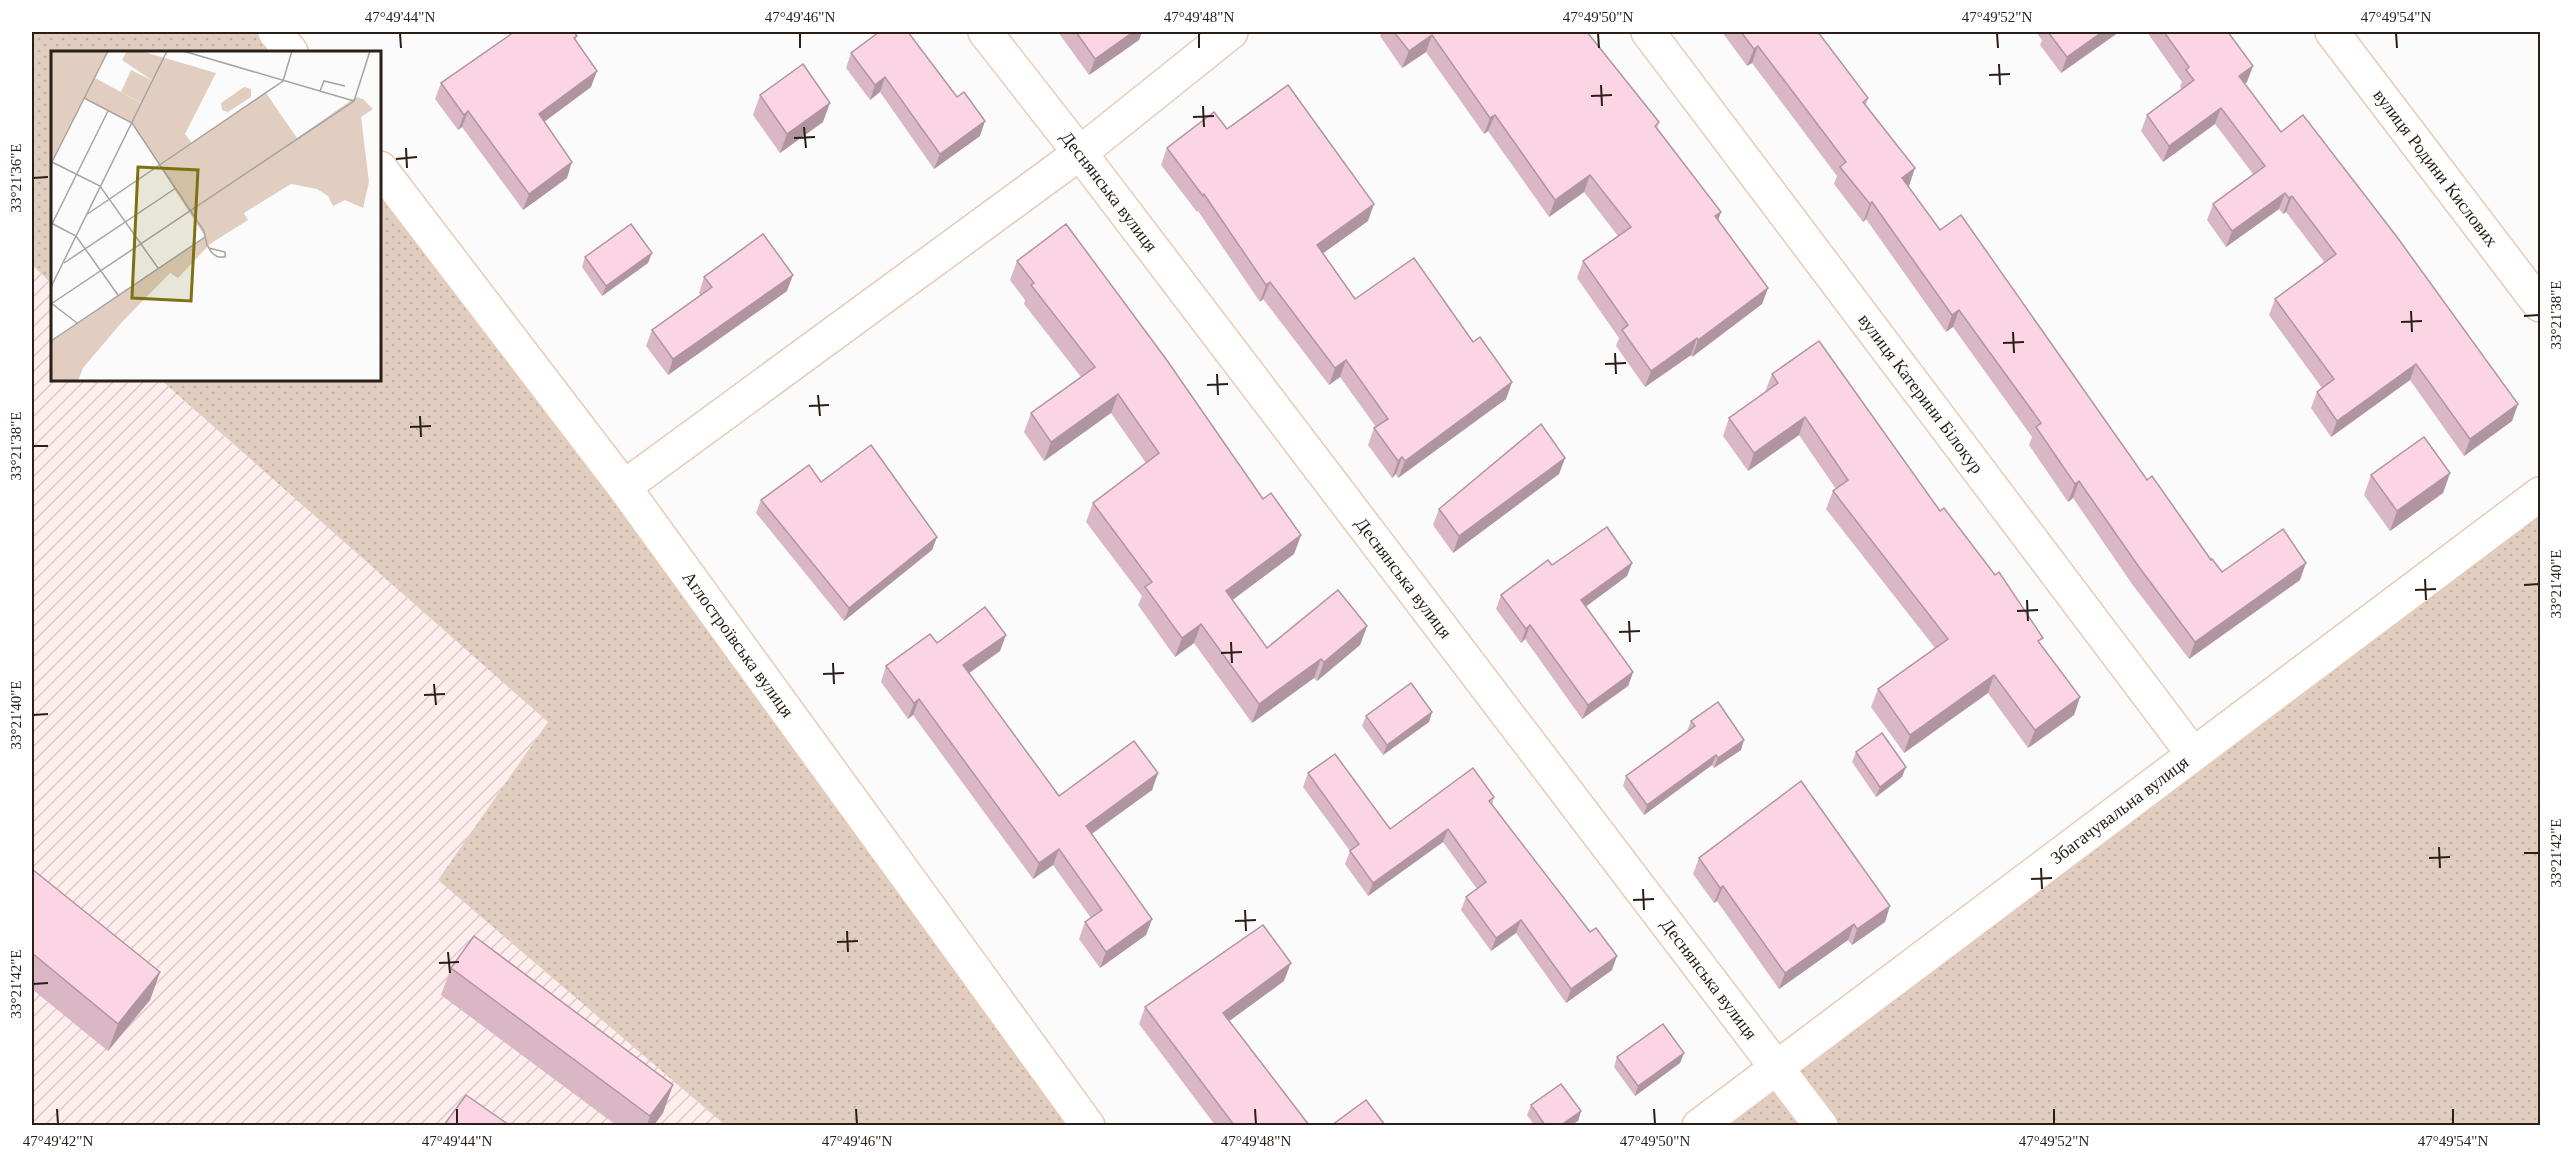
<svg xmlns="http://www.w3.org/2000/svg" width="2572" height="1157" viewBox="0 0 2572 1157" font-family="Georgia,serif">
<style>
.industrial{fill:url(#industrial-furrows)}
.park{fill:url(#park-dots)}
.lines{fill:none;stroke-linecap:round;stroke-linejoin:round}
.minor-casing{stroke:#e8cbb5;stroke-width:36}
.minor{stroke:#fff;stroke-width:33}
.wall{fill:#d9b7c5}
.shaded-wall{fill:#b095a0}
.building{fill:#fcd5e5;stroke:#b095a0;stroke-width:1.5}
.ticks{fill:none;stroke:#2a1f17;stroke-width:2}
.labels{text-anchor:middle;stroke-width:5;stroke-linejoin:round;paint-order:stroke}
.street-label{font-size:18px;fill:#2a1f17;stroke:#fff}
.inset-road{fill:none;stroke:#a7a3a0;stroke-width:1.5}
.view{fill:#7e7112;fill-opacity:0.15;stroke:#7e7112;stroke-width:3}
.inset-edge{fill:none;stroke:#2a1f17;stroke-width:3}
.neatline{fill:none;stroke:#2a1f17;stroke-width:2}
.ticks-label{font-size:15px;text-anchor:middle;fill:#2a1f17}
</style>
<defs>
<pattern id="industrial-furrows" width="10" height="10" patternUnits="userSpaceOnUse" patternTransform="scale(1.5)"><rect width="10" height="10" fill="#fdedec"/><path d="M-1 1l2-2M0 10L10 0M9 11l2-2" fill="none" stroke="#d9cbca"/></pattern>
<pattern id="park-dots" width="8" height="8" patternUnits="userSpaceOnUse" patternTransform="scale(1.5)"><rect width="8" height="8" fill="#e1cec0"/><path d="M2 2h.1M6 6h.1" fill="none" stroke="#c1b0a4" stroke-width="1.8" stroke-linecap="round"/></pattern>
</defs>
<rect width="100%" height="100%" fill="#fbfbfb"/>
<polygon class="industrial" points="32,265 52,284 52,380 161,380 549,722 438,880 730,1125 32,1125"/>
<g class="park">
<polygon points="32,32 275,32 291,52 52,52 52,284 32,265"/>
<polygon points="380,168 1088,1125 725,1125 438,880 548,722 161,380 380,380"/>
<polygon points="2540,494 2540,1125 1699,1126"/>
</g>
<g class="lines">
<g class="minor-casing">
<g id="minor">
<polyline points="275,32 291,52"/>
<path id="s1" d="M985,32L1093,170L1821,1126"/>
<path id="s2" d="M1648,32L2193,754"/>
<path id="s3" d="M2332,32L2540,305"/>
<path id="s4" d="M380,168L624,487L1088,1126"/>
<polyline points="624,487 1080,153 1231,32"/>
<path id="s5" d="M1699,1126L2540,494"/>
</g>
</g>
<use href="#minor" class="minor"/>
</g>
<g class="wall">
<polygon points="1058,32 1142,32 1139,40 1089,75"/>
<polygon points="1382,32 1587,32 1659,122 1657,129 1721,212 1718,220 1768,288 1762,304 1692,357 1691,355 1645,387 1616,346 1619,338 1577,278 1583,261 1618,236 1584,192 1549,217 1488,131 1484,134 1426,52 1402,68 1380,36"/>
<polygon points="1722,32 1821,32 1819,33 1868,98 1866,105 1909,186 1908,186 1940,230 2147,480 2211,560 2222,572 2300,580 2189,659 2132,584 2073,498 2068,502 2029,445 2032,437 1953,327 1946,332 1866,219 1863,222 1834,184 1837,176 1752,63 1747,66"/>
<polygon points="2036,32 2119,32 2061,73 2040,45 2042,40"/>
<polygon points="2147,32 2228,32 2247,82 2244,84 2281,132 2518,404 2512,421 2464,456 2410,380 2331,437 2311,408 2317,392 2322,388 2269,315 2275,299 2325,263 2286,212 2283,214 2279,209 2226,247 2207,220 2213,204 2253,174 2215,124 2163,162 2141,131 2147,115 2182,89 2180,86 2182,82"/>
<polygon points="577,36 575,41 591,87 544,122 567,178 523,210 462,127 458,130 435,99 441,83"/>
<polygon points="851,53 957,97 980,136 934,169 880,92 870,100 846,68"/>
<polygon points="760,95 823,122 780,153 753,115"/>
<polygon points="1227,129 1368,221 1323,253 1355,299 1473,342 1512,382 1506,399 1398,478 1396,474 1392,478 1368,445 1374,428 1376,427 1340,377 1329,385 1263,299 1260,302 1198,211 1197,212 1161,165 1167,148"/>
<polygon points="585,257 648,263 602,296 582,267"/>
<polygon points="1017,261 1301,535 1294,554 1232,600 1267,648 1367,626 1360,645 1317,681 1314,678 1252,723 1194,643 1175,657 1138,605 1142,596 1086,522 1093,503 1146,463 1111,413 1044,461 1024,432 1031,413 1081,377 1024,304 1025,300 1010,280"/>
<polygon points="704,277 787,291 668,375 646,346 652,330 700,295 699,293"/>
<polygon points="1772,374 1940,511 2080,697 2074,715 2028,748 1988,693 1904,753 1871,707 1878,689 1935,648 1826,509 1833,491 1836,489 1799,435 1748,471 1723,436 1729,418 1765,392"/>
<polygon points="1565,458 1559,474 1453,553 1433,525 1439,509"/>
<polygon points="2450,473 2443,493 2390,531 2364,495 2371,475"/>
<polygon points="761,500 937,537 932,550 844,621 756,513"/>
<polygon points="1632,563 1627,576 1586,606 1633,672 1628,686 1582,719 1525,639 1521,643 1496,609 1501,595 1552,565"/>
<polygon points="937,643 1000,651 969,673 1059,796 1158,773 1152,790 1092,834 1152,919 1146,935 1100,968 1079,939 1085,922 1091,918 1053,865 1033,879 913,715 908,719 881,682 886,666"/>
<polygon points="1432,712 1429,722 1383,755 1362,726 1366,716"/>
<polygon points="1691,721 1741,750 1714,768 1712,765 1644,815 1623,786 1626,776 1688,731 1687,731"/>
<polygon points="1856,752 1902,777 1876,797 1852,762"/>
<polygon points="1308,773 1390,829 1494,797 1492,805 1612,970 1566,1003 1516,933 1491,951 1461,910 1466,897 1477,889 1443,842 1368,896 1345,864 1350,851 1303,787"/>
<polygon points="1699,858 1885,922 1852,945 1848,940 1779,989 1717,901 1714,903 1693,874"/>
<polygon points="32,869 160,972 150,1000 108,1051 32,989"/>
<polygon points="451,968 663,1113 654,1125 616,1125 441,995"/>
<polygon points="1284,981 1229,1021 1309,1125 1215,1125 1139,1024 1145,1007"/>
<polygon points="1684,1053 1680,1063 1635,1096 1614,1067 1617,1057"/>
<polygon points="1531,1105 1581,1111 1578,1121 1571,1125 1534,1125 1527,1115"/>
</g>
<g class="shaded-wall">
<polygon points="1133,32 1142,32 1139,40 1089,75 1095,59"/>
<polygon points="2102,32 2119,32 2061,73 2067,57"/>
<polygon points="1432,35 1426,52 1402,68 1409,51"/>
<polygon points="1758,46 1752,63 1747,66 1754,49"/>
<polygon points="2253,66 2247,82 2233,92 2239,76"/>
<polygon points="597,71 591,87 533,130 539,114"/>
<polygon points="885,77 880,92 870,100 875,85"/>
<polygon points="830,103 823,122 780,153 787,134"/>
<polygon points="2221,108 2215,124 2163,162 2169,146"/>
<polygon points="468,111 462,127 458,130 464,115"/>
<polygon points="1495,115 1488,131 1484,134 1490,118"/>
<polygon points="985,121 980,136 934,169 940,154"/>
<polygon points="572,162 567,178 523,210 529,194"/>
<polygon points="1915,168 1909,186 1896,196 1902,178"/>
<polygon points="1590,175 1584,192 1549,217 1555,200"/>
<polygon points="2285,193 2279,209 2226,247 2232,231"/>
<polygon points="2292,196 2286,212 2283,214 2289,198"/>
<polygon points="1872,202 1866,219 1863,222 1870,204"/>
<polygon points="1374,204 1368,221 1311,262 1317,245"/>
<polygon points="1721,212 1715,228 1715,216"/>
<polygon points="652,253 648,263 602,296 606,286"/>
<polygon points="793,275 787,291 668,375 673,359"/>
<polygon points="1270,282 1263,299 1260,302 1266,285"/>
<polygon points="1768,288 1762,304 1692,357 1698,340"/>
<polygon points="1959,310 1953,327 1946,332 1952,315"/>
<polygon points="1697,338 1691,355 1645,387 1651,371"/>
<polygon points="1346,360 1340,377 1329,385 1335,368"/>
<polygon points="2416,364 2410,380 2331,437 2337,421"/>
<polygon points="1512,382 1506,399 1398,478 1405,461"/>
<polygon points="1118,394 1111,413 1044,461 1051,442"/>
<polygon points="2518,404 2512,421 2464,456 2470,439"/>
<polygon points="1805,417 1799,435 1748,471 1754,453"/>
<polygon points="1402,457 1396,474 1392,478 1398,461"/>
<polygon points="1565,458 1559,474 1453,553 1459,536"/>
<polygon points="2450,473 2443,493 2390,531 2397,511"/>
<polygon points="2079,481 2073,498 2068,502 2075,484"/>
<polygon points="1301,535 1294,554 1219,610 1226,591"/>
<polygon points="937,537 932,550 844,621 849,608"/>
<polygon points="1632,563 1627,576 1576,614 1581,600"/>
<polygon points="2306,563 2300,580 2189,659 2195,642"/>
<polygon points="1201,624 1194,643 1175,657 1182,638"/>
<polygon points="1530,625 1525,639 1521,643 1526,629"/>
<polygon points="1367,626 1360,645 1317,681 1324,662"/>
<polygon points="1006,635 1000,651 958,681 963,665"/>
<polygon points="1321,659 1314,678 1252,723 1259,704"/>
<polygon points="1633,672 1628,686 1582,719 1588,705"/>
<polygon points="1994,675 1988,693 1904,753 1910,735"/>
<polygon points="2080,697 2074,715 2028,748 2035,730"/>
<polygon points="919,699 913,715 908,719 914,703"/>
<polygon points="1432,712 1429,722 1383,755 1387,745"/>
<polygon points="1744,740 1741,750 1714,768 1718,758"/>
<polygon points="1716,755 1712,765 1644,815 1647,805"/>
<polygon points="1906,767 1902,777 1876,797 1880,787"/>
<polygon points="1158,773 1152,790 1080,842 1086,826"/>
<polygon points="1448,829 1443,842 1368,896 1373,883"/>
<polygon points="1059,849 1053,865 1033,879 1039,863"/>
<polygon points="1723,886 1717,901 1714,903 1720,888"/>
<polygon points="1890,906 1885,922 1852,945 1857,929"/>
<polygon points="1152,919 1146,935 1100,968 1106,952"/>
<polygon points="1521,920 1516,933 1491,951 1496,938"/>
<polygon points="1854,924 1848,940 1779,989 1785,973"/>
<polygon points="1617,956 1612,970 1566,1003 1571,989"/>
<polygon points="1291,963 1284,981 1217,1030 1223,1013"/>
<polygon points="160,972 150,1000 108,1051 118,1024"/>
<polygon points="1684,1053 1680,1063 1635,1096 1638,1086"/>
<polygon points="673,1085 663,1113 654,1125 647,1125 650,1116"/>
<polygon points="1581,1111 1578,1121 1571,1125 1561,1125"/>
</g>
<g class="building">
<polygon points="514,32 574,32 577,36 574,38 597,71 539,114 572,162 529,194 468,111 464,115 441,83"/>
<polygon points="879,32 908,32 957,97 964,92 985,121 940,154 885,77 875,85 851,53"/>
<polygon points="1076,32 1133,32 1095,59"/>
<polygon points="1394,32 1587,32 1659,122 1655,126 1721,212 1715,216 1768,288 1698,340 1697,338 1651,371 1622,330 1628,325 1583,261 1631,227 1590,175 1555,200 1495,115 1490,118 1432,35 1409,51"/>
<polygon points="1741,32 1818,32 1868,98 1863,102 1915,168 1902,178 1940,230 1961,215 2147,480 2152,476 2211,560 2212,559 2222,572 2283,529 2306,563 2195,642 2139,567 2079,481 2075,484 2036,427 2041,423 1959,310 1952,315 1872,202 1870,204 1840,167 1846,162 1758,46 1754,49"/>
<polygon points="2048,32 2102,32 2067,57"/>
<polygon points="2164,32 2228,32 2253,66 2239,76 2281,132 2303,115 2397,237 2518,404 2470,439 2416,364 2337,421 2317,392 2334,379 2275,299 2336,254 2292,196 2289,198 2285,193 2232,231 2213,204 2265,166 2221,108 2169,146 2147,115 2194,80 2186,70 2189,67"/>
<polygon points="803,64 830,103 787,134 760,95"/>
<polygon points="1288,85 1374,204 1317,245 1355,299 1414,258 1473,342 1480,337 1512,382 1405,461 1402,457 1398,461 1374,428 1388,419 1346,360 1335,368 1270,282 1266,285 1204,194 1203,196 1167,148 1214,112 1227,129"/>
<polygon points="631,224 652,253 606,286 585,257"/>
<polygon points="1066,224 1166,359 1263,499 1271,493 1301,535 1226,591 1267,648 1338,590 1367,626 1324,662 1321,659 1259,704 1201,624 1182,638 1145,587 1152,582 1093,503 1159,453 1118,394 1051,442 1031,413 1095,367 1031,285 1034,283 1017,261"/>
<polygon points="763,234 793,275 673,359 652,330 712,287 704,277"/>
<polygon points="1819,341 1940,511 1944,508 1995,575 1999,572 2043,638 2038,641 2080,697 2035,730 1994,675 1910,735 1878,689 1948,639 1833,491 1848,480 1805,417 1754,453 1729,418 1778,383 1772,374"/>
<polygon points="1541,424 1565,458 1459,536 1439,509"/>
<polygon points="2424,437 2450,473 2397,511 2371,475"/>
<polygon points="871,445 937,537 849,608 761,500 809,465 821,482"/>
<polygon points="1607,527 1632,563 1581,600 1633,672 1588,705 1530,625 1526,629 1501,595 1548,560 1552,565"/>
<polygon points="985,607 1006,635 963,665 1059,796 1134,741 1158,773 1086,826 1152,919 1106,952 1085,922 1102,910 1059,849 1039,863 919,699 914,703 886,666 930,634 937,643"/>
<polygon points="1411,683 1432,712 1387,745 1366,716"/>
<polygon points="1718,702 1744,740 1718,758 1716,755 1647,805 1626,776 1695,726 1691,721"/>
<polygon points="1882,733 1906,767 1880,787 1856,752"/>
<polygon points="1335,754 1390,829 1473,768 1494,797 1489,801 1590,932 1596,928 1617,956 1571,989 1521,920 1496,938 1466,897 1486,882 1448,829 1373,883 1350,851 1359,844 1308,773"/>
<polygon points="1801,781 1890,906 1857,929 1854,924 1785,973 1723,886 1720,888 1699,858"/>
<polygon points="32,869 160,972 118,1024 32,953"/>
<polygon points="1263,925 1291,963 1223,1013 1309,1125 1234,1125 1145,1007"/>
<polygon points="474,936 673,1085 650,1116 451,968"/>
<polygon points="1663,1024 1684,1053 1638,1086 1617,1057"/>
<polygon points="1561,1084 1581,1111 1561,1125 1545,1125 1531,1105"/>
<polygon points="466,1095 509,1125 444,1125"/>
<polygon points="1366,1100 1385,1125 1332,1125"/>
</g>
<path class="ticks" d="M400,33L401,48M800,33V48M1199,33V48M1598,33L1599,48M1997,33L1998,48M2396,33L2397,48M1999,64L2000,85M1989,75L2010,74M1601,85L1602,106M1591,96L1612,95M1203,106L1204,127M1193,117L1214,116M804,127L806,148M794,138L815,137M406,148L407,168M396,159L417,157M33,178L48,177M2411,311L2412,332M2524,316L2539,315M2401,322L2422,321M2013,332L2014,353M2003,343L2024,342M1615,353L1616,374M1605,364L1626,363M1217,374L1218,395M1207,385L1228,384M818,395L820,416M809,406L829,405M420,416L421,437M410,427L431,426M33,446H48M2425,579L2426,600M2524,585L2539,584M2415,590L2436,589M2027,600L2028,621M2017,611L2038,610M1629,621L1630,642M1619,632L1640,631M1231,642L1232,663M1221,653L1242,652M833,663L834,684M823,674L844,673M434,684L436,705M424,695L445,694M33,715L48,714M2439,847L2440,868M2524,853H2539M2429,858L2450,857M2041,868L2042,889M2031,879L2052,878M1643,889L1644,910M1633,900L1654,899M1245,910L1246,931M1235,921L1256,920M847,931L848,952M837,942L858,941M448,952L450,973M439,963L459,962M33,984L48,983M57,1109L58,1124M457,1109V1124M856,1109L857,1124M1255,1109L1256,1124M1654,1109L1655,1124M2054,1109V1124M2453,1109V1124"/>
<g class="labels">
<g class="street-label">
<text dy="6" stroke="none"><textPath href="#s3" startOffset="171">вулиця Родини Кислових</textPath></text>
<text dy="6" stroke="none"><textPath href="#s1" startOffset="202">Деснянська вулиця</textPath></text>
<text dy="6" stroke="none"><textPath href="#s2" startOffset="453">вулиця Катерини Білокур</textPath></text>
<text dy="6" stroke="none"><textPath href="#s1" startOffset="688">Деснянська вулиця</textPath></text>
<text dy="6" stroke="none"><textPath href="#s4" startOffset="596">Аглостроївська вулиця</textPath></text>
<text dy="6" stroke="none"><textPath href="#s5" startOffset="526">Збагачувальна вулиця</textPath></text>
<text dy="6" stroke="none"><textPath href="#s1" startOffset="1192">Деснянська вулиця</textPath></text>
</g>
</g>
<g transform="translate(51 51)">
<rect width="330" height="330" fill="#fbfbfb"/>
<path d="M80,19L102,30L91,52L70,41Z" fill="#e1cec0"/>
<path d="M0,0H57L44,27L90,52L102,30L71,9L76,0H90L165,22L134,83L141,92L215,42L246,87L305,46L312,48L322,58L310,66L318,131L312,157L294,149L282,155L277,145L266,138L240,133L193,162L197,169L159,193L127,227L119,222L71,271L32,317L27,330H0V290L154,186L81,72L33,47L0,113Z" fill="#e1cec0"/>
<path d="M193,36L200,38V46L177,61L171,59L170,52Z" fill="#e1cec0"/>
<path class="inset-road" d="M132,0L303,50M269,40L273,30L294,35M33,47L81,72L153,180L156,194L161,202L167,206H174V201L158,197M1,111L49,135L107,217M0,113L57,0M35,164L232,30L241,0M0,172L25,185L67,244M0,175L57,60M13,212L125,137M0,236L116,0M0,252L26,272M0,253L303,50L319,0M0,290L154,186"/>
<path class="view" d="M87,116L147,119L140,250L81,247Z"/>
<rect width="330" height="330" class="inset-edge"/>
</g>
<rect width="2572" height="1157" fill="none" stroke="#ffffff" stroke-width="66"/>
<rect x="33" y="33" width="2506" height="1091" class="neatline"/>
<g class="ticks-label">
<text x="400" y="22">47°49'44"N</text>
<text x="800" y="22">47°49'46"N</text>
<text x="1199" y="22">47°49'48"N</text>
<text x="1598" y="22">47°49'50"N</text>
<text x="1997" y="22">47°49'52"N</text>
<text x="2396" y="22">47°49'54"N</text>
<text transform="translate(16 178) rotate(-90)" y="5">33°21'36"E</text>
<text transform="translate(2556 315) rotate(-90)" y="5">33°21'38"E</text>
<text transform="translate(16 446) rotate(-90)" y="5">33°21'38"E</text>
<text transform="translate(2556 584) rotate(-90)" y="5">33°21'40"E</text>
<text transform="translate(16 715) rotate(-90)" y="5">33°21'40"E</text>
<text transform="translate(2556 853) rotate(-90)" y="5">33°21'42"E</text>
<text transform="translate(16 984) rotate(-90)" y="5">33°21'42"E</text>
<text x="58" y="1146">47°49'42"N</text>
<text x="457" y="1146">47°49'44"N</text>
<text x="857" y="1146">47°49'46"N</text>
<text x="1256" y="1146">47°49'48"N</text>
<text x="1655" y="1146">47°49'50"N</text>
<text x="2054" y="1146">47°49'52"N</text>
<text x="2453" y="1146">47°49'54"N</text>
</g>
</svg>
